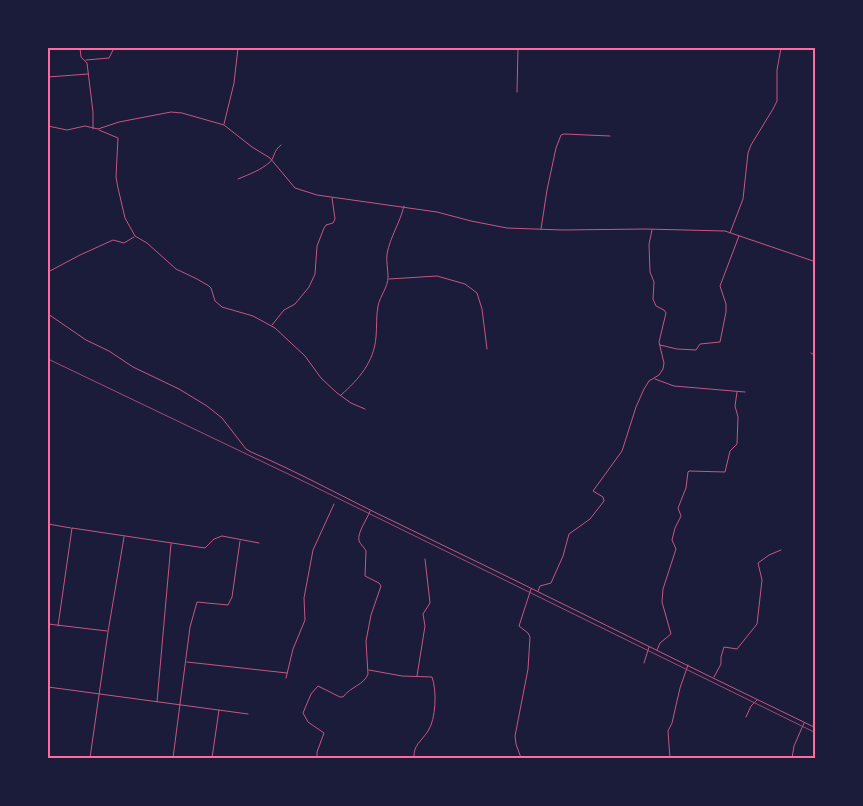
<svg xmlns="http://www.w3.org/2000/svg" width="863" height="806" viewBox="0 0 863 806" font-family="'Crimson Pro',serif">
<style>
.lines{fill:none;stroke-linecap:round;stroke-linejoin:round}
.minor{stroke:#c65784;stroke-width:1}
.tertiary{stroke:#c65784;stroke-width:1}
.rail{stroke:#a44b75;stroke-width:1}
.neatline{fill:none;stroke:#ff6b9d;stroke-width:2}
</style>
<rect width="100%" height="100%" fill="#1b1b3a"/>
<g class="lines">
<g class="minor">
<polyline points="80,48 81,57 87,63 93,112 93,129"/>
<polyline points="121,48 127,49 129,48"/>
<polyline points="86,60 109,58 114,48"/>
<polyline points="48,77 88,74"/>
<polyline points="517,92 518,48"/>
<polyline points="224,124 234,83 238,48"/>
<polyline points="99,130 118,138 116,177 118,188 125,218 135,236 147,243 176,269 197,279 209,286 211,288 215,301 222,307 253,316 275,328 305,356 321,378 337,393 351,403 365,409"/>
<path d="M238,179C250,174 261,170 270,162C275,157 273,151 281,145"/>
<polyline points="541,229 547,190 556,148 561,135 564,134 610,136"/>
<polyline points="730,233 743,199 748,153 751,145 773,109 777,101 777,70 781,48"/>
<polyline points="48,272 80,255 113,240 124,243 134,237"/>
<polyline points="389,279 437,276 465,284 477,293 482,309 487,349"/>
<polyline points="272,325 284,310 295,304 309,287 315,274 317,246 324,228 326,225 333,223 335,219 332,198"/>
<polyline points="660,345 677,349 696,350 700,344 720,342 726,312 726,304 720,286 739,236"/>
<polyline points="811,353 816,356"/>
<polyline points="655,379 674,386 745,392"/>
<path d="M341,395C359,379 374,362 376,337C377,327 376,316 378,306C380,296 388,287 388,277C388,269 386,261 387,254C390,237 400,223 404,206"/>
<polyline points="48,524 71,528"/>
<polyline points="538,591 540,586 551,583 563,556 569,534 590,519 604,501 603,497 593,491 622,451 636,407 644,389 649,381 659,375 663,369 664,363 659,342 666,313 664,310 656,306 653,299 654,282 650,272 649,244 652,230"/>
<polyline points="48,624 107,631"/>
<polyline points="58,626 72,528 205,548 214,539 222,536 259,543"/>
<polyline points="657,650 660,643 671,634 662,602 663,589 676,549 672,540 675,528 681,516 678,508 686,488 688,472 689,471 725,472 730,451 737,444 738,417 735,406 737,392"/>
<polyline points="187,662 287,673"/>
<polyline points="644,663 649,647"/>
<path d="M369,670L402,676L432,677C437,691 436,719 428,731C421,742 413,745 414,758"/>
<polyline points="417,676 425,626 423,614 430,603 425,559"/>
<polyline points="714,677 721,664 721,657 724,647 737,649 757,624 762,580 758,563 769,555 781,550"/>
<polyline points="286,678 293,649 305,620 304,598 313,550 334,504"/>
<polyline points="48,687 248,714"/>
<polyline points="157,702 171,544"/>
<polyline points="746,717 751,706 757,700"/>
<polyline points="90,758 108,632 124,537"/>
<polyline points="173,758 190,627 197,602 228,605 232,597 240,541"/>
<polyline points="212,758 219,710"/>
<path d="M317,758V752L324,733L308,722L303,713L311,694L318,686L340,697H343C350,687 364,685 368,674L366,641L371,615L381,586L379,583L365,576L366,551C364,547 361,545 359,541C357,532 367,520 370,511"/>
<polyline points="521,758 516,744 515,736 528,669 530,637 528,633 519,626 531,589"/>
<polyline points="670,758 668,731 672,723 680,688 688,665"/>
<polyline points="792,758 794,746 804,723"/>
</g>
<g class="tertiary">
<polyline points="48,126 67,130 85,126 98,129 119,122 171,112 182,113 224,125 252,147 270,158 295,188 317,195 437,212 471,221 507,228 562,230 645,229 725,231 816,262"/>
<path d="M48,314L86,340L109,351L133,367L179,389L207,406L222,418L246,449L251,452C301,473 348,500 397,523C537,590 676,661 816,728"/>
</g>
<polyline class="rail" points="48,359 309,484 816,733"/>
</g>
<rect width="863" height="806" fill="none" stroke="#1b1b3a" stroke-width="98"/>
<rect x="49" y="49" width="765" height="708" class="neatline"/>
</svg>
